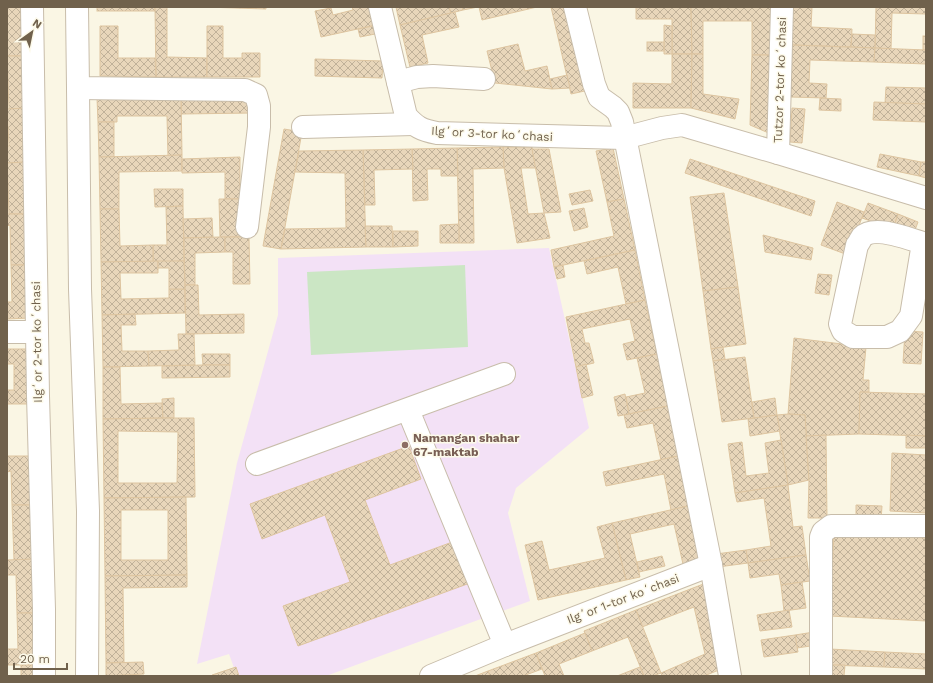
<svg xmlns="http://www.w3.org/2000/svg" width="933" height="683" viewBox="0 0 933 683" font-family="'Work Sans',sans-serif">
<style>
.education{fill:#f3e1f6}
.grass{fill:#cbe6c4}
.building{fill:url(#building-cross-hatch);stroke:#dec5a0;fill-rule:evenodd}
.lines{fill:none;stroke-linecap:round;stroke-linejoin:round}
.minor-casing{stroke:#c8bdaa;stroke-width:24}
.minor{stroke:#fff;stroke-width:22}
.education-dot{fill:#8d6e63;stroke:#fdfaea;stroke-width:1.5}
.labels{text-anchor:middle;stroke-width:3;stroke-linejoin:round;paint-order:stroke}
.street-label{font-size:12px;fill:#70614c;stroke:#fdfaea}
.education-label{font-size:12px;font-weight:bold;fill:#785e54;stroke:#fdfaea;text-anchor:start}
</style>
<defs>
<pattern id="building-cross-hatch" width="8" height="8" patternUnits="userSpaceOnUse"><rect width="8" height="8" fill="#e8d6ba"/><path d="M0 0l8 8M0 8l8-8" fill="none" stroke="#c0b199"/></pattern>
</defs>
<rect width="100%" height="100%" fill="#faf6e4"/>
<polygon class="education" points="549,248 589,428 516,488 508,513 530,601 326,676 237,676 229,654 197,664 237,463 278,315 278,258"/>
<polygon class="grass" points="465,265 468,347 311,355 307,272"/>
<g class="building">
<polygon points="7,7 24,7 25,56 7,56"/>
<rect x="97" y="7" width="58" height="4"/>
<polygon points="155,7 167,7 167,57 207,58 207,77 156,77"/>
<polygon points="205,7 266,7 266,9"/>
<polygon points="352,7 372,7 376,25 321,37 315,11 331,8 333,15 353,10"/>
<polygon points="396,7 449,7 451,13 400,25"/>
<polygon points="449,7 462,7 463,10 451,13"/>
<polygon points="462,7 478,7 463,10"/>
<polygon points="479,7 537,7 482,20"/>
<polygon points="551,7 569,7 589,90 571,94"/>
<polygon points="636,7 691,7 692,54 672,54 672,19 636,19"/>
<polygon points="691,7 773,7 773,55 752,55 752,21 703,21 703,54 692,54"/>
<polygon points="793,7 812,7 811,27 852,29 851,47 792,45"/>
<polygon points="876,7 926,7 926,14 892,13 891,49 875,48"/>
<polygon points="455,12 459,27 422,35 428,63 410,67 400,25"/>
<polygon points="664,25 672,26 672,54 664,54"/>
<polygon points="100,26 118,26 118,58 155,58 156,77 100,76"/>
<polygon points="207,26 223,26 223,58 242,58 242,53 260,53 260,77 207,77"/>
<polygon points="373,26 375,34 360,37 358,29"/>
<polygon points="852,34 875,35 875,48 851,47"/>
<rect x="923" y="36" width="3" height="14"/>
<rect x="647" y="42" width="17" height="9"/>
<polygon points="518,44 525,71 547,66 552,89 495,83 487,51"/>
<polygon points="792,45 875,48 874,62 810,60 809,83 827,84 826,98 790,97"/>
<polygon points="875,48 926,50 926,64 874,62"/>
<polygon points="672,54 692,54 691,108 633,108 633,83 672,84"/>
<polygon points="692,54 703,54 703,94 739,99 735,119 691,108"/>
<polygon points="752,55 773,55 771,134 750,125"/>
<polygon points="7,56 25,56 27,108 9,109"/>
<polygon points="315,59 383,61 382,78 315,76"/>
<polygon points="567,75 570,88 552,89 550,79"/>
<polygon points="886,87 926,88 926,104 885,103"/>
<polygon points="252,95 253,113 181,114 181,97"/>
<polygon points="181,97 182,155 168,156 167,116 117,116 117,122 98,122 97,98"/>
<polygon points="820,98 841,99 841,111 819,110"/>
<polygon points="874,102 926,104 926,122 873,120"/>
<polygon points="27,108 28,162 7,163 7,146 9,146 8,126 7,126 7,109"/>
<polygon points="792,108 805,109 802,143 790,142"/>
<polygon points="98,122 114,122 114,157 99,157"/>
<polygon points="284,129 302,132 281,249 263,246"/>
<polygon points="503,147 532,147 536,168 521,168 528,214 544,213 550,238 517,243 504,168"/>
<polygon points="503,147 504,168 473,169 474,243 459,243 457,148"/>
<polygon points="457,148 458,176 441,176 441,169 427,169 428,200 413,201 412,149"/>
<polygon points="613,148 624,199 607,202 596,151"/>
<polygon points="412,149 413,169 374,170 375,205 365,205 363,150"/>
<polygon points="532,149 549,149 561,212 544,213"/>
<polygon points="363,150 366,247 281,249 285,229 346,228 345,173 295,172 299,151"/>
<polygon points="880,154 921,162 919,176 877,167"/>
<polygon points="182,155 182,171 119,172 119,209 100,209 99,157"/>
<polygon points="240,157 240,199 225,199 225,172 182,173 182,159"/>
<polygon points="690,159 815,201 811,216 685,173"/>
<polygon points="25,162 27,214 9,214 7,163"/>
<polygon points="921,162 926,162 926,178 919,176"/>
<polygon points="154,189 183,189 183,206 155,207"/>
<polygon points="590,190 593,201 572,205 569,194"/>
<polygon points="724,193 738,287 703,291 690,197"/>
<polygon points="219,199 240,199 241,237 220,237"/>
<polygon points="624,199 635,250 554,267 551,250 614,236 607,202"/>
<polygon points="837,202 864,212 848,255 821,245"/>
<polygon points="868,203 898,214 893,229 862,218"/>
<polygon points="183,206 184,261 153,262 153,245 167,245 166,207"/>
<polygon points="584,208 588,227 574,231 569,211"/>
<polygon points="100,209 119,209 120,246 153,245 153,262 101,262"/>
<polygon points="7,214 27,214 28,265 11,265 10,225 7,226"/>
<polygon points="898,214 918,222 915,230 895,223"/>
<polygon points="212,218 213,237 184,238 183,219"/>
<polygon points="459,224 459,243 440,243 440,225"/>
<polygon points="365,226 392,226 393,247 366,247"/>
<polygon points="393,231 418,231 418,246 393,247"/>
<polygon points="763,235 813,248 811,260 765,252"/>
<polygon points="220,237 225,237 225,252 195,253 195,285 185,285 184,238"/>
<polygon points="225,237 249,237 250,284 233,284 233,252 225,252"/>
<polygon points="635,250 645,300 626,304 618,267 587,274 584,261"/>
<polygon points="158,261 158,273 120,273 121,299 169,298 169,289 185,289 185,313 102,315 101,262"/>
<polygon points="158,261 184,261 185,289 169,289 169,268 158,268"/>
<polygon points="11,265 28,265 30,318 7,319 7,302 12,302"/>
<polygon points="563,265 565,277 557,279 554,267"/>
<polygon points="818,274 832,275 829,295 815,293"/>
<polygon points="185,285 198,285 199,315 244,314 244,333 186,334"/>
<polygon points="738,287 746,344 711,349 703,291"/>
<polygon points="645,300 657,354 627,360 623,344 635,341 630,319 582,329 585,343 589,343 594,363 576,367 566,317"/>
<polygon points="135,314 136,325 121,325 122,351 148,351 149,366 103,367 102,315"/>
<polygon points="905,331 923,332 921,364 903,363"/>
<polygon points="178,334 194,334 195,365 149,366 148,351 179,350"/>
<polygon points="794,338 866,347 863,380 869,380 869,392 860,392 859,434 806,436 805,415 788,414"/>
<polygon points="723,347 725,359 713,361 711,349"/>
<polygon points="7,349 30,349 32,404 7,404 7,390 14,390 14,364 7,364"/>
<polygon points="202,354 230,354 230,365 203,365"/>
<polygon points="657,354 668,406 629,414 626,397 645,393 637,358"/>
<polygon points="745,357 754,418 722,422 713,361"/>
<polygon points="586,364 593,395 582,398 576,367"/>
<polygon points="203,365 230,365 230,377 162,378 162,366"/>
<polygon points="103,367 120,367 121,404 162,403 163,418 103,419"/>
<polygon points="860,392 926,394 926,436 859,434"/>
<polygon points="625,394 629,414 618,416 614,397"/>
<polygon points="174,398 174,418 163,418 162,399"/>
<polygon points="775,398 777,415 754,418 752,402"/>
<polygon points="668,406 678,456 661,460 653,423 627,428 624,415"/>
<polygon points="788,414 805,415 809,480 788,485 777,415"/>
<polygon points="777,415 780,431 750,436 748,419"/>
<path d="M174,418H194L195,497L104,498L103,419ZM118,431L178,432L177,483H118Z"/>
<polygon points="826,435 827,518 808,518 809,480 806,436"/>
<polygon points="906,435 926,436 926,448 906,448"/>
<polygon points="781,440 788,485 735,493 728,444 742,442 746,476 769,473 765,443"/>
<polygon points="409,446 421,479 365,500 390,565 455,541 470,583 298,646 283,606 350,582 325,515 262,539 250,504"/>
<polygon points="892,453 926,455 926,513 890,511"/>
<polygon points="7,456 31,456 32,505 12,505 11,471 7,472"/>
<polygon points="678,456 688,506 671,510 664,474 606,486 603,472"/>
<polygon points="788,485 793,527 802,526 806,555 748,563 746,550 771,546 764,498 737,502 735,493"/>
<path d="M186,497L187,575L105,576L104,498ZM121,510H168V560H121Z"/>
<polygon points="12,505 32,505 34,559 14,560"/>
<polygon points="856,505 882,506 881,521 856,520"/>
<polygon points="688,506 701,560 683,564 674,524 630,534 640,577 626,580 612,523"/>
<polygon points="612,523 626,580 538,600 525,545 542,541 549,570 605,558 597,527"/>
<polygon points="834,533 926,538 926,621 830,616"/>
<polygon points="746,550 748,563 718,567 716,554"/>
<polygon points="806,555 810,581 781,585 779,574 750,578 748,563"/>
<polygon points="662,556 665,566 639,572 637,562"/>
<polygon points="34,559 35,613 17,613 16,575 7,575 7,560"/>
<polygon points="187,575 187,587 123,588 124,662 106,663 105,576"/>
<polygon points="802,582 806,608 784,611 781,585"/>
<polygon points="706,583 724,668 704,676 662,676 661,673 705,654 694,607 642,627 636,610"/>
<polygon points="636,610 661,673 653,676 644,676 628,637 592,651 584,631"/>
<polygon points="789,610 792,627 760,631 757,615"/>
<polygon points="17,613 35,613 36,665 7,665 7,649 18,649"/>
<polygon points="814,632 817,645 797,648 795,635"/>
<polygon points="585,633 592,651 559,664 564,676 545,676 536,653"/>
<polygon points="795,635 798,652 764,657 761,640"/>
<polygon points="830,649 885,652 884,667 829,665"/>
<polygon points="885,652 926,654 926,669 884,667"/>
<polygon points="536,653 542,669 523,676 490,676 488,671"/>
<polygon points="143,662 144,674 106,676 106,663"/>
<polygon points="21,665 36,665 37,676 21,676"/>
<polygon points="832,665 845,665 844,676 831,676"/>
<polygon points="236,667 239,676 213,676 212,675"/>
<polygon points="640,667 644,676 617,676"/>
<polygon points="488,671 490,676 475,676"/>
</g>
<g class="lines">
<g class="minor-casing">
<g id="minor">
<polyline points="32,7 38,396 44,609 44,676"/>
<polyline points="77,7 78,88 245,90 256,95 259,106 259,127 247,227"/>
<path d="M380,7L406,116C416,127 421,130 437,133L624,138L662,128L682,125L778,153L926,198"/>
<polyline points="575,7 594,84 599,97 613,107 618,112 622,122 711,565 730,676"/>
<polyline points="398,82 417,77 433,76 484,79"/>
<polyline points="78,88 80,289 88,511 87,676"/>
<polyline points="303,127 413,124"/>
<polyline points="778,153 782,7"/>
<path d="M923,243L911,316L900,331L887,337H853L843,331L840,324L857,245C859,243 860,240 862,237C875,224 911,240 926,244"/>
<polyline points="7,332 37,332"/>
<polyline points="408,410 505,645"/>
<polyline points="257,464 504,374"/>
<polyline points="431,676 505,645 711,565"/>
<polyline points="821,676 821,537 823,532 831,526 926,526"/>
</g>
</g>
<use href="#minor" class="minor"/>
</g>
<circle class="education-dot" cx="405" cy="445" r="4"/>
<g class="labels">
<g class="street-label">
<text transform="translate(780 80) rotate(-88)" y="4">Tutzor 2-tor koʻchasi</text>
<text transform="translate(492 134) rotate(3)" y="4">Ilgʻor 3-tor koʻchasi</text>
<text transform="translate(37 342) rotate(-91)" y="4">Ilgʻor 2-tor koʻchasi</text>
<text transform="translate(623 599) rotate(-21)" y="4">Ilgʻor 1-tor koʻchasi</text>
</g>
<g class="education-label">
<text x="413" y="442">Namangan shahar<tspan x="413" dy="14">67-maktab</tspan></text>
</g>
</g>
<rect width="933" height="683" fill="none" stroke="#70614c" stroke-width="16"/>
<g transform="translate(32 32) rotate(33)" stroke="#fdfaea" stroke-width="3" paint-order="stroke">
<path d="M0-3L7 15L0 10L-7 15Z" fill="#70614c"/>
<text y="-6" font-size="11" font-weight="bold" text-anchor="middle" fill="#70614c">N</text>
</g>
<path d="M14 663v6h53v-6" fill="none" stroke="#70614c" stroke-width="2"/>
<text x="20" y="663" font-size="12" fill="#70614c" stroke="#fdfaea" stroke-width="3" paint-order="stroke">20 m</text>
</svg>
